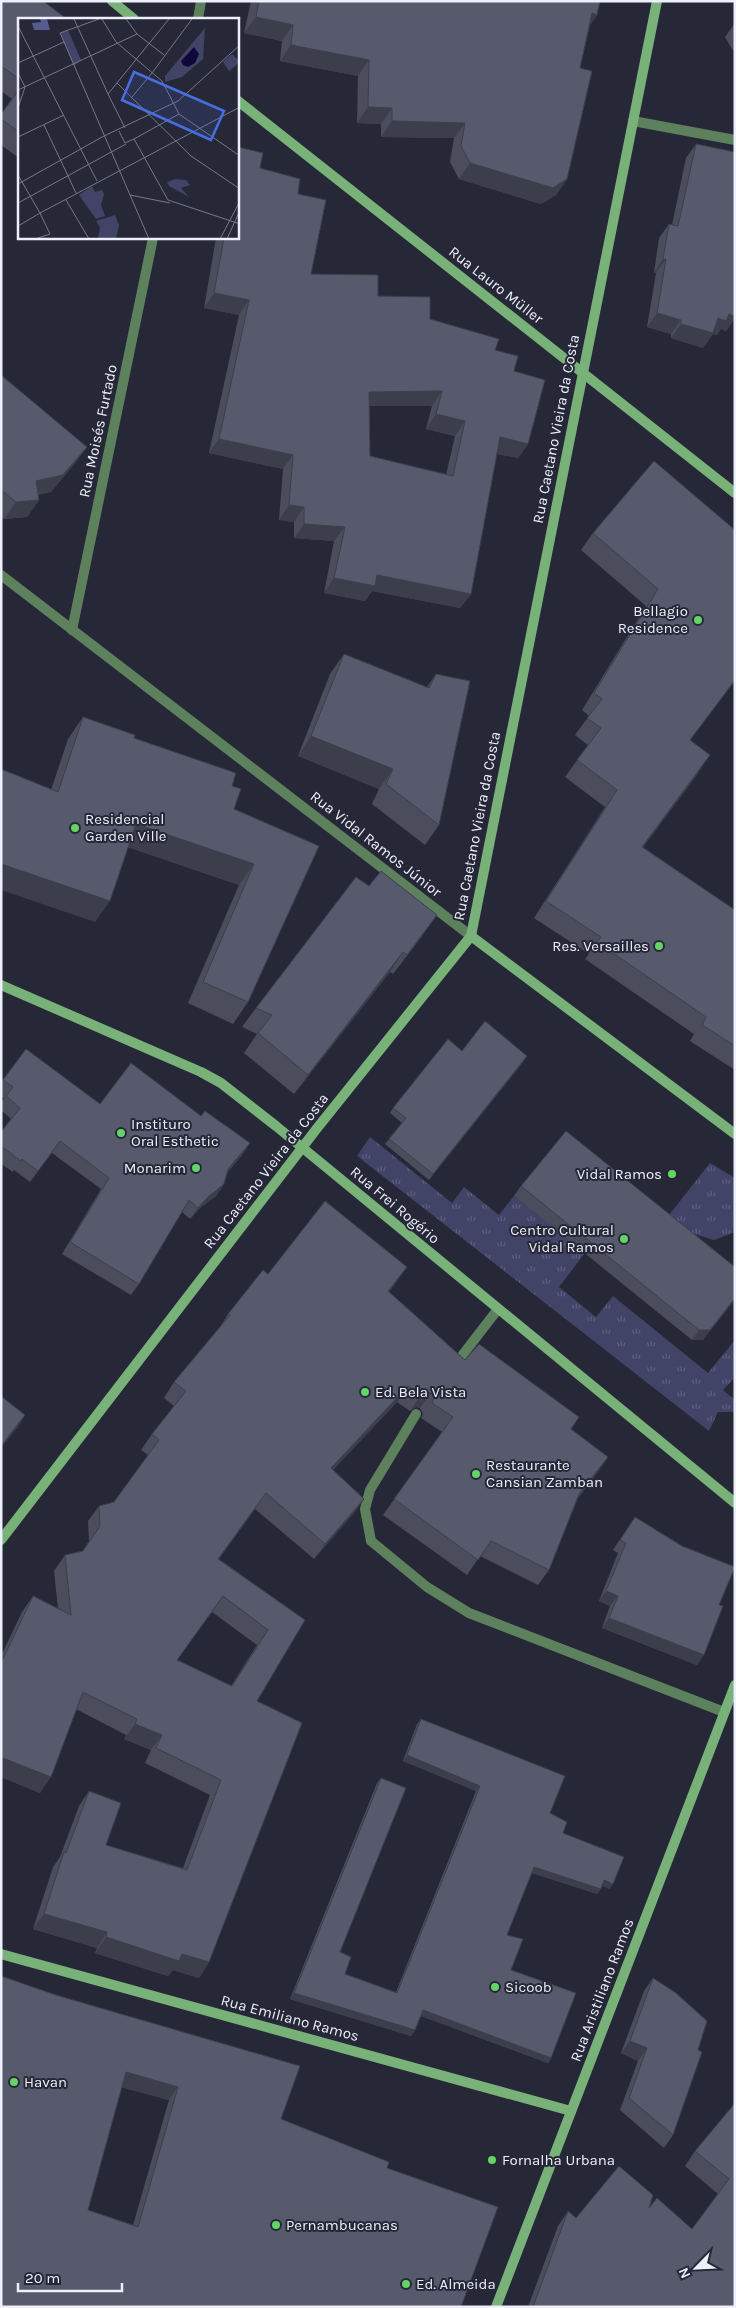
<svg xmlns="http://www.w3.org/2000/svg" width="736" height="2308" viewBox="0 0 736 2308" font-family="Karla,sans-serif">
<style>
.grass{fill:url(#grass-tufts)}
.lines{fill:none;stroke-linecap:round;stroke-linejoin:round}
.lane{stroke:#5d805d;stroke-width:10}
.street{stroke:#5d805d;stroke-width:10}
.secondary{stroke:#79b278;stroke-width:10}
.wall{fill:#4b4d5d;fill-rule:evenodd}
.shaded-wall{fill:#3d3e4c}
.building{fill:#57596c;stroke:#3d3e4c;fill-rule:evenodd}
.poi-dot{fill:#64d468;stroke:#262838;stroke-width:2}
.labels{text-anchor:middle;stroke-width:4;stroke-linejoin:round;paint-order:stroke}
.street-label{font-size:15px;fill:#edeffa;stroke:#262838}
.poi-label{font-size:15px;fill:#edeffa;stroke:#262838;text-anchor:start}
.inset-road{fill:none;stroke:#767886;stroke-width:1}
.view{fill:#476edf;fill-opacity:0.15;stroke:#476edf;stroke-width:2.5}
.inset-edge{fill:none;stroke:#edeffa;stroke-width:2.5}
</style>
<defs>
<pattern id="grass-tufts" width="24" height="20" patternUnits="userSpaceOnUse" patternTransform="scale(1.25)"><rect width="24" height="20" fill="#414467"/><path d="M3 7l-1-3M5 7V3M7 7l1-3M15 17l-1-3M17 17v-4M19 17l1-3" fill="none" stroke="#5d5f7e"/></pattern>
</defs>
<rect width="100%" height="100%" fill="#262838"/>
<g class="grass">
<polygon points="370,1137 452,1203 464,1187 499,1215 514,1196 585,1253 559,1287 596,1317 613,1296 708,1373 735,1340 735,1377 723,1390 735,1400 735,1412 718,1412 709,1431 357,1156"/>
<polygon points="710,1163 735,1178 735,1232 714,1240 662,1224"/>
</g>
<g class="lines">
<g class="lane">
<polyline points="461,1357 498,1309"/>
<polyline points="416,1414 370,1490 365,1509 371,1541 427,1587 469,1613 724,1712"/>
</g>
<g class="street">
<polyline points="198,19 201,1"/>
<polyline points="633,121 735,140"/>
<polyline points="1,575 471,936"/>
<polyline points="72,630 153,238"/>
</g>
<g class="secondary">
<polyline points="112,1 134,19"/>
<polyline points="238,101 735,493"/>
<polyline points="471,936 735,1134"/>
<polyline points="1,985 201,1072 221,1083 276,1126 735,1503"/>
<polyline points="1,1540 318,1127 471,936 657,1"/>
<polyline points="1,1954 571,2111"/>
<polyline points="496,2307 735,1685"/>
</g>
</g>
<g class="wall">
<polygon points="1,1 19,19 19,158 1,145 1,114 12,99 1,91"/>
<polygon points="251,1 600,1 597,15 590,25 580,68 567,179 556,195 541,204 459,179 450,162 454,138 381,137 381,124 357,123 358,76 280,61 282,41 244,33"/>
<polygon points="735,23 735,54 725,37"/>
<polygon points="696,144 735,152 735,318 726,331 721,329 717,335 713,334 703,348 671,338 671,334 647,327 656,273 654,273 659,238 669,224 672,225 686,158"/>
<path d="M260,168L298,194L311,274L378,296L430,319L495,350L514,371L528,444L518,458L497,454L471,594L460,608L372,591L365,601L324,593L334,541L294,538V522L279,520L283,469L209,453L239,315L204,308L216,238H238ZM369,406H432L426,429L455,436L446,475L370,456Z"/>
<polygon points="1,375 87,447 75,463 51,492 38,495 39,500 27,517 4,519 1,517"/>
<polygon points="735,530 735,683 734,682 690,740 699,772 643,847 735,910 735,1070 690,1041 694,1034 585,959 589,954 534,918 605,807 565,777 588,745 575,735 589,716 582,710 646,606 581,550 593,533"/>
<polygon points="344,654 427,687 436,674 439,825 425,845 372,804 379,789 298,756 330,674"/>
<polygon points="83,717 134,738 232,786 234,809 319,846 248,1002 233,1024 188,1003 239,885 128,847 95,922 51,790 68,739"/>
<polygon points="423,935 393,974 390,972 294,1094 244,1053 257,1034 242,1027 256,1008"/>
<polygon points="26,1049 100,1104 201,1116 250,1143 242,1155 228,1172 224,1184 216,1196 200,1208 190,1219 182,1212 139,1284 131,1295 62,1254 101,1189 52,1153 30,1182 14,1170 13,1172 1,1164 1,1132 11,1119 1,1110 1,1103 4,1098 1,1096 1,1082"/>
<polygon points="462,1051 524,1061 429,1180 385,1144 402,1123 390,1113 393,1108"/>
<polygon points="521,1186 735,1267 703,1340 692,1340 514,1196"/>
<path d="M407,1267L389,1292L465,1360L571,1429L608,1457L597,1473L578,1498L549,1570L538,1585L480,1556L467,1575L383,1515L442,1432L421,1418L423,1414L420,1408L416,1407L410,1411L397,1402L333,1470L364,1499L353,1514L314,1559L255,1509L219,1559L305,1620L257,1701L209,1962L199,1978L173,1970L168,1976L95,1953L97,1948L33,1929L53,1867L60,1857L79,1806L89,1791L106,1845L183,1868L210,1795L145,1763L151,1750L124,1739L126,1735L76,1709L40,1793L1,1777V1656L22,1612L33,1596L58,1609L54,1571L65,1555L82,1552L89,1541L88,1521L99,1506L114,1502L148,1455L141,1450L152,1434L174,1406L164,1398L174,1382L218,1330L228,1314L268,1274ZM212,1612L257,1645L231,1686L177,1660Z"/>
<polygon points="635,1517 719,1605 697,1665 602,1628 610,1606 599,1601 618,1553 613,1550"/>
<polygon points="421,1719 550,1813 563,1833 610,1889 602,1886 597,1894 532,1873 507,1935 511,1970 551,2058 548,2063 421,2016 415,2030 411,2036 290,1999 377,1783 381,1778 340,1952 345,1974 396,1992 476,1791 403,1761 417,1724"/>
<path d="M1,1976L281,2119L387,2168L1,2307ZM122,2087L169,2100L133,2225L88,2210Z"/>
<polygon points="653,1978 698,2050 673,2135 664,2148 620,2110 638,2061 621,2053 644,1991"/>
<polygon points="735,2103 735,2307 528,2307 558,2226 568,2211 576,2218 649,2208 692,2229 718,2194 685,2166 695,2151"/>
</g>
<g class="shaded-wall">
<polygon points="592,13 597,15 586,31"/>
<polygon points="256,17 293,25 282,41 244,33"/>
<polygon points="291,45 369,60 358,76 280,61"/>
<polygon points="368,107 392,108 381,124 357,123"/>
<polygon points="392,121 465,123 454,138 381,137"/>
<polygon points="470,163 567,179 556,195 541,204 459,179"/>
<polygon points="663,259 666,259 656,273 654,273"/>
<polygon points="214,293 249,300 239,315 204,308"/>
<polygon points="657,313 681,320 671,334 647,327"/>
<polygon points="729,314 735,317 735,318 726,331 721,329 717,335 713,334 703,348 671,338 681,324"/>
<polygon points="442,391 432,406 358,406 369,392"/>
<polygon points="436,414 465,421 455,436 426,429"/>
<polygon points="500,437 528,444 518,458 489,452"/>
<polygon points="219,439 293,455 283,469 209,453"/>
<polygon points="87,447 75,463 51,492 24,497 36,481"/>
<polygon points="39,500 27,517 4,519 16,502"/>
<polygon points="289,505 304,507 294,522 279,520"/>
<polygon points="304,524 345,527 334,541 294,538"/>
<polygon points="377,575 471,594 460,608 372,591 365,601 324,593 334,578"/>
<polygon points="735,680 735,681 678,756"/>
<polygon points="311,736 393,769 379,789 298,756"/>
<polygon points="710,755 699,772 631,864 642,847"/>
<polygon points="136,824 254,864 239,885 121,845"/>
<polygon points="1,864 110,901 95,922 1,890"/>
<polygon points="437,915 423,935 393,974 407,955"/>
<polygon points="403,952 390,972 294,1094 308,1075"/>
<polygon points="527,1056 524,1061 429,1180 433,1174"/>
<polygon points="250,1143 242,1155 220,1181 228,1169"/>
<polygon points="224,1184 216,1196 200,1208 190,1219 198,1208 208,1197"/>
<polygon points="735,1298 735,1300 703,1340 692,1340 699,1330"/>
<polygon points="408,1386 397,1402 320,1484 331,1468"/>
<polygon points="426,1392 431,1393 420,1408 416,1407 410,1411 421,1395"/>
<polygon points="25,1415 18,1427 1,1448 1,1446"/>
<polygon points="608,1457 597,1473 568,1509 579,1494"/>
<polygon points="364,1499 353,1514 314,1559 325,1544"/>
<polygon points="606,1591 618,1596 610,1606 599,1601"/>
<polygon points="609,1618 704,1655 697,1665 602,1628"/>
<polygon points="135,1724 162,1735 151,1750 124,1739"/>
<polygon points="407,1755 480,1786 476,1791 403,1761"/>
<polygon points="3,1758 51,1777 40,1793 1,1777 1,1761"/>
<polygon points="534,1867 601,1889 597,1894 530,1872"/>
<polygon points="604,1880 613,1884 610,1889 600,1885"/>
<polygon points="44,1914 107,1932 97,1948 33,1929"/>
<polygon points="106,1937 182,1954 209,1962 199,1978 173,1970 168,1976 95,1953"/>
<polygon points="294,1993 415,2030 411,2036 290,1999"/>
<polygon points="423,2010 551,2058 548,2063 419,2015"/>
<polygon points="630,2041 647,2048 638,2061 621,2053"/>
<polygon points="126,2072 178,2087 169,2100 116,2086"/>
</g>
<g class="building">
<polygon points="1,1 43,1 67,19 19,19 19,79 1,66"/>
<polygon points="259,1 600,1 597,15 592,13 580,68 592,71 567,179 553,188 470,163 461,146 465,123 392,121 392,108 368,107 369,60 291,45 293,25 256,17"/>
<polygon points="19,90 19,132 1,119 1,114"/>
<polygon points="696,144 735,152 735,317 729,314 726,321 718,318 713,333 681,324 681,320 657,313 666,259 663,259 669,224 678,226"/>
<path d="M238,147L263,153L260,168L300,179L298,194L326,200L311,274L378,275V296L430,297V319L499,339L495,350L518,356L514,371L545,380L528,444L500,437L471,594L377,575L375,586L334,578L345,527L304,524V507L289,505L293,455L219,439L249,300L214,293L224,238H238ZM442,391L436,414L465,421L453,476L370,456L369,392Z"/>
<polygon points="1,375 87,447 63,475 36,481 39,500 16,502 1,490"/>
<polygon points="654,461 735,530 735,680 690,740 710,755 642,847 735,910 735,1046 702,1025 706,1017 597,942 601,937 546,901 617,790 577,760 601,728 587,718 602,699 594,693 658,589 593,533"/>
<polygon points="344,654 429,688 436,674 470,681 439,825 386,784 393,769 311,736"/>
<polygon points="83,717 135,735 134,738 236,773 232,786 241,789 234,809 319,846 248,1002 203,982 254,864 136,824 110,901 1,864 1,769 58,792"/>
<polygon points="381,871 437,915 407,955 403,952 308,1075 258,1033 272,1015 256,1008 356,877 369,886"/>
<polygon points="485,1021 527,1056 433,1174 389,1139 406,1118 393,1108 448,1039 462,1051"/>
<polygon points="26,1049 100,1104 131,1063 201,1116 205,1111 250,1143 228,1169 224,1184 208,1197 198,1208 189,1200 139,1284 70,1242 109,1178 60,1141 38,1171 22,1159 21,1161 1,1146 1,1132 20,1108 6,1096 13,1087 3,1080"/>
<polygon points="566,1131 735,1267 735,1298 710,1330 699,1330 521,1186"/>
<path d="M325,1201L407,1267L388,1291L465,1360L479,1344L579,1417L571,1429L608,1457L579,1494L549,1570L491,1541L478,1560L394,1499L453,1417L432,1403L434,1398L431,1393L426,1392L421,1395L408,1386L331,1468L364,1499L325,1544L266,1493L218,1559L305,1620L257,1701L302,1723L209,1962L182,1954L179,1961L106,1937L107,1932L44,1914L64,1852L66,1853L89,1791L121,1803L106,1845L187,1870L221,1780L156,1748L162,1735L135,1724L137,1719L83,1692L51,1777L3,1758L1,1763V1663L33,1596L71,1615L65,1555L83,1551L100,1526L99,1506L114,1502L159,1440L152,1434L186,1391L174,1382L230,1315L228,1314L263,1270L268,1274ZM223,1596L268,1630L232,1686L177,1660Z"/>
<polygon points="1,1396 25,1415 1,1446"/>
<polygon points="635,1517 682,1546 735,1567 719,1605 723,1606 704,1655 609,1618 618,1596 606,1591 626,1543 620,1540"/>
<polygon points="421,1719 565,1776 550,1813 567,1822 563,1833 624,1857 613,1884 604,1880 601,1889 534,1867 507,1935 523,1939 511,1970 576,1993 551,2058 423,2010 415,2030 294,1993 381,1778 406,1788 340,1952 351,1957 345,1974 397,1993 480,1786 407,1755"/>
<path d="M1,1976L56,1995L300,2066L281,2119L389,2162L387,2168L498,2207L461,2307H1ZM126,2072L178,2087L138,2227L88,2210Z"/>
<polygon points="653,1978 676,1993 707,2021 698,2050 702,2052 673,2135 629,2098 647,2048 630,2041"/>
<polygon points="735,2103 735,2307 533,2307 568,2211 576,2218 619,2166 653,2195 649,2208 657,2198 692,2229 729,2179 695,2151"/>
</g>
<g class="poi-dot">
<circle cx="698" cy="620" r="5"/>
<circle cx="75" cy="828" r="5"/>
<circle cx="659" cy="946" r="5"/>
<circle cx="121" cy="1133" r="5"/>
<circle cx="196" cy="1168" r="5"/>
<circle cx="672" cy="1174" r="5"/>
<circle cx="624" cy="1239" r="5"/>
<circle cx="365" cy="1392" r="5"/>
<circle cx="476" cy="1474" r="5"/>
<circle cx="495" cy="1987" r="5"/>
<circle cx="14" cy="2082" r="5"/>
<circle cx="492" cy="2160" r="5"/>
<circle cx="276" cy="2225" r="5"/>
<circle cx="406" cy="2284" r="5"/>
</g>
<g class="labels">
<g class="street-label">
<text transform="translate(496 285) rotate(38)" y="5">Rua Lauro Müller</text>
<text transform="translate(556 429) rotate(-79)" y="5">Rua Caetano Vieira da Costa</text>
<text transform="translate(98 431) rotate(-78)" y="5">Rua Moisés Furtado</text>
<text transform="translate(477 826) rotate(-79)" y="5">Rua Caetano Vieira da Costa</text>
<text transform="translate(376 844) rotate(38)" y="5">Rua Vidal Ramos Júnior</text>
<text transform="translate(266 1171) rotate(-52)" y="5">Rua Caetano Vieira da Costa</text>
<text transform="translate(395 1205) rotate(40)" y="5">Rua Frei Rogério</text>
<text transform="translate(602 1990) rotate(-69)" y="5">Rua Aristiliano Ramos</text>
<text transform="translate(290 2018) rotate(15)" y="5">Rua Emiliano Ramos</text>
</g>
<g class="poi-label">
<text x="688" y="616" text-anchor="end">Bellagio<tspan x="688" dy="17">Residence</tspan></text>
<text x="85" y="824">Residencial<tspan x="85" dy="17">Garden Ville</tspan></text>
<text x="649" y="951" text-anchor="end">Res. Versailles</text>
<text x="131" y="1129">Instituro<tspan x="131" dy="17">Oral Esthetic</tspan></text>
<text x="186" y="1173" text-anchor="end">Monarim</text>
<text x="662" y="1179" text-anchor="end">Vidal Ramos</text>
<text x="614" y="1235" text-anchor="end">Centro Cultural<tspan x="614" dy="17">Vidal Ramos</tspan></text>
<text x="375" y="1397">Ed. Bela Vista</text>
<text x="486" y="1470">Restaurante<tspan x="486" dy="17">Cansian Zamban</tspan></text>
<text x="505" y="1992">Sicoob</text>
<text x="24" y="2087">Havan</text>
<text x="502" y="2165">Fornalha Urbana</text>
<text x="286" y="2230">Pernambucanas</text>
<text x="416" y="2289">Ed. Almeida</text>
</g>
</g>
<g transform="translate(18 18)">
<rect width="221" height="221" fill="#262838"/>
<path d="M187,10L185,41L164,59L147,64V58ZM50,12L63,42L56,48L42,15ZM214,36L222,44L211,53L205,44ZM157,161L168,162L172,167L163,170L171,179L151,168L149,164ZM74,168L77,174L84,172L86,176L83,187L87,198L78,201L61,177ZM97,197L101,207L98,221H80L82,209L78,203Z" fill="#414467"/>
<path d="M22,1H29L32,12H16L14,5L23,4Z" fill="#575b92"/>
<path d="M176,29L181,36L177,45L170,49L165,47L163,43Z" fill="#0f093a"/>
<path class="inset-road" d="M56,1L90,76M84,1L98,24L118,41M108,1L119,16L146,37M0,8L79,163M46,24L131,221M118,41L144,63L161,96L222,138M0,45L46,24L42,15L81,1M0,55L7,69L0,90M134,55L174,1M99,65L173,138L222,171M0,72L119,16M114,79L134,55M26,107L58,175M107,110L90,76L151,1M101,113L107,125L116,121L150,182L222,206M0,119L46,97M116,121L161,96M0,157L22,195L222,89M0,166L86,118L160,83L222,27M112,177L152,185M48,182L71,221M0,185L108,126M0,208L22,195L32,216L17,221M202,221L222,183M209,221L222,192"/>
<path class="view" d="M116,54L206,93L193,122L104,82Z"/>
<rect width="221" height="221" class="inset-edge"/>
</g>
<rect width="736" height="2308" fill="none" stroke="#edeffa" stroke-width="5"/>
<g transform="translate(696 2268) rotate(246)" stroke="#262838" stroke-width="4" paint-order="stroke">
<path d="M0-4L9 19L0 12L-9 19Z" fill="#edeffa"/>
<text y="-8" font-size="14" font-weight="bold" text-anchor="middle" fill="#edeffa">N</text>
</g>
<path d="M18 2283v8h104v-8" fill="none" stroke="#edeffa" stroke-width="2.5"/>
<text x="25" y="2283" font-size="15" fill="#edeffa" stroke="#262838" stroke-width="4" paint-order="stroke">20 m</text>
</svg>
